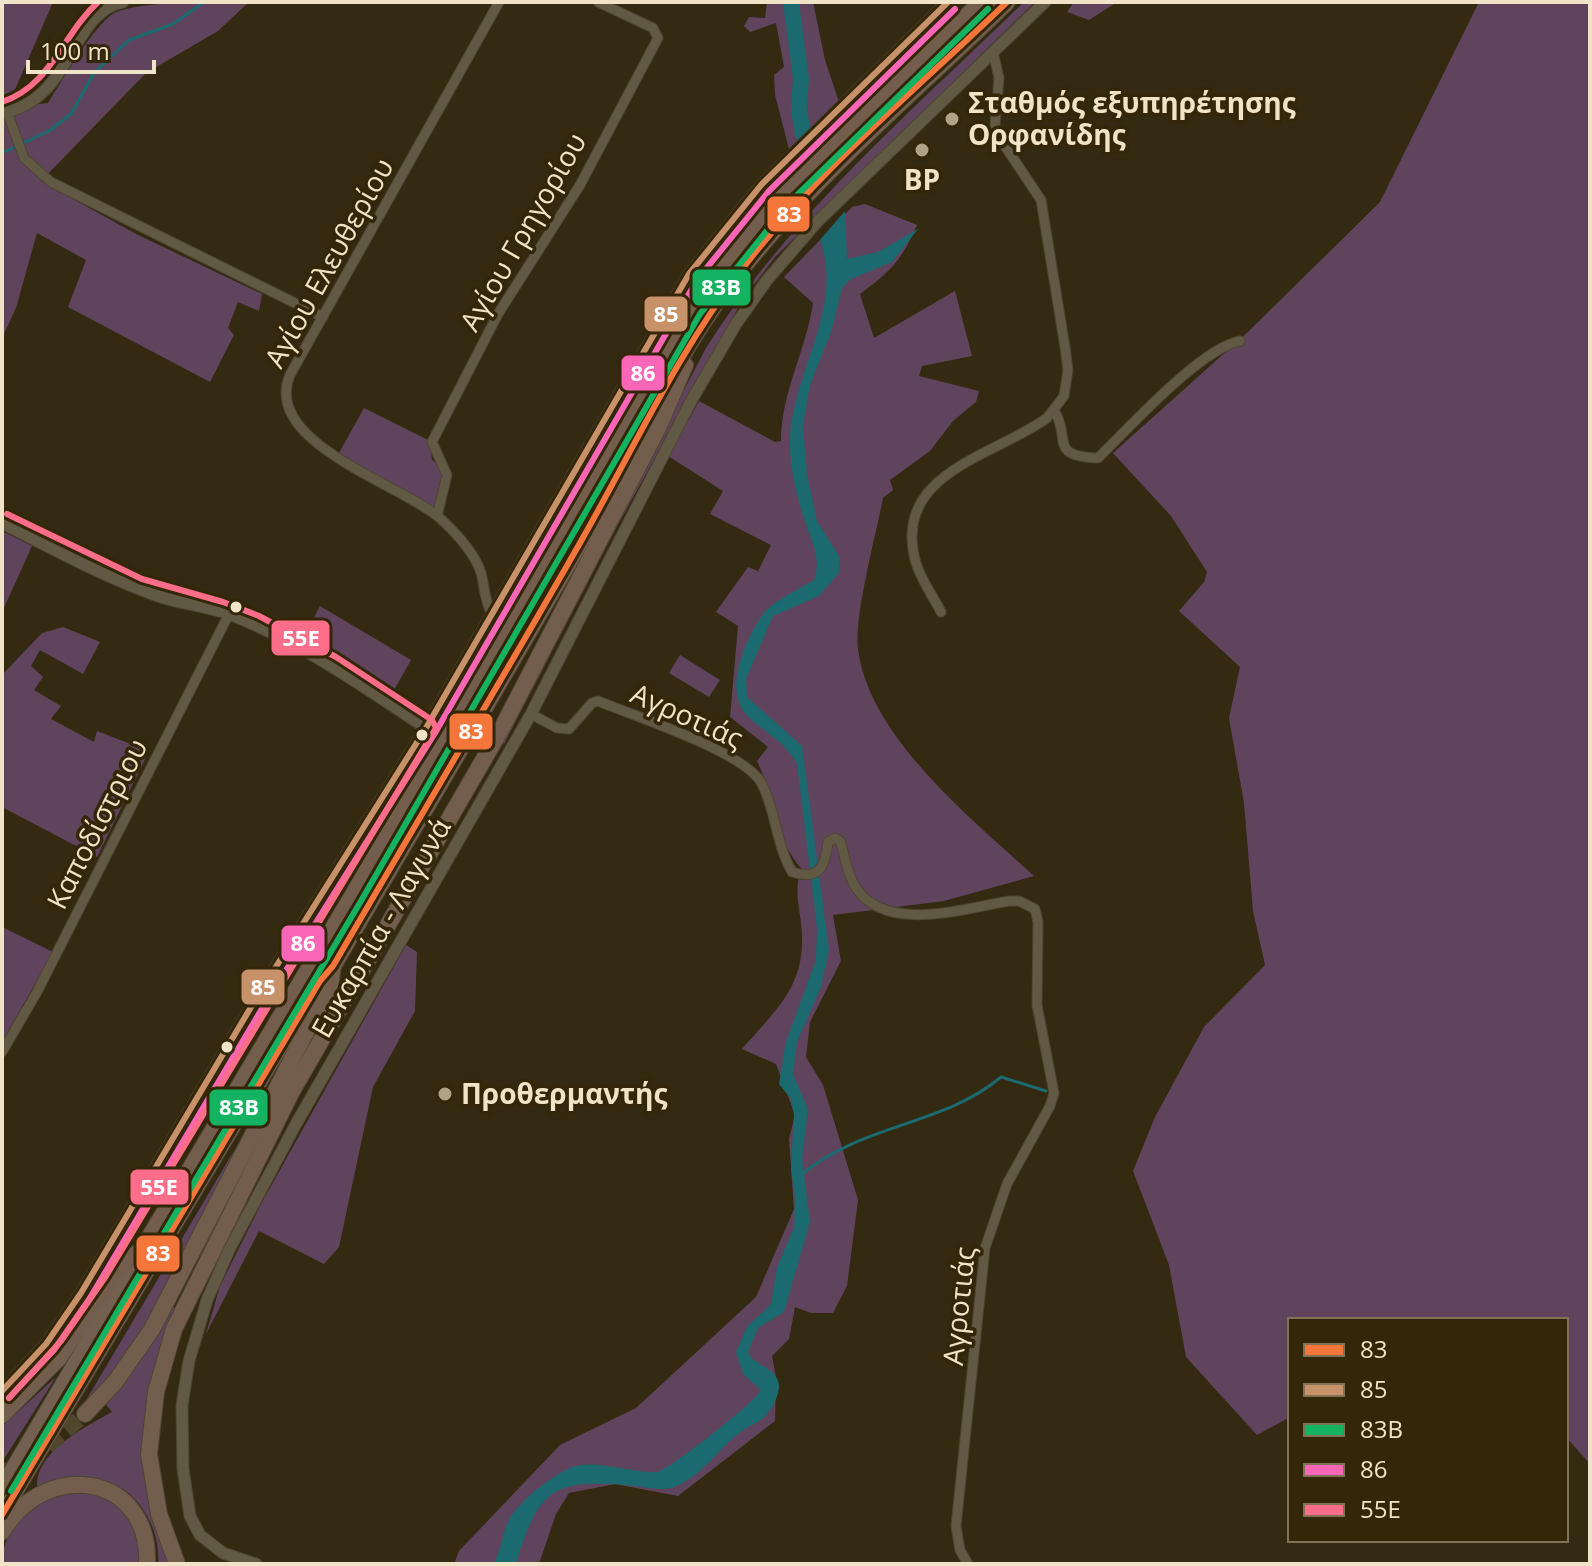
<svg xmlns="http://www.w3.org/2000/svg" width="1592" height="1566" viewBox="0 0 1592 1566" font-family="'Open Sans',sans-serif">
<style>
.green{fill:#60445d}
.water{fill:#1a6a70}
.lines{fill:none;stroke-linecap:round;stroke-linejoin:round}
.stream{stroke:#1a6a70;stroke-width:3}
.river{stroke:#1a6a70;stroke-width:16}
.motorway-tunnel{stroke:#50462c;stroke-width:16;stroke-dasharray:16 8;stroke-linecap:butt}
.minor-casing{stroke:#4e4533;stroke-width:11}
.tertiary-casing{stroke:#4e4533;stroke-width:13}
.trunk-casing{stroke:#4e4533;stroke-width:16}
.motorway-casing{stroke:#4e4533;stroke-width:18}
.minor{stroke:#625944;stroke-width:9}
.tertiary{stroke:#625944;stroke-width:11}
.trunk{stroke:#736050;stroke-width:14}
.motorway{stroke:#735e4e;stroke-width:16}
.bus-1-casing{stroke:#342709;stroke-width:12}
.bus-2-casing{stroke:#342709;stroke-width:12}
.bus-3-casing{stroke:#342709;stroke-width:12}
.bus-4-casing{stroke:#342709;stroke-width:12}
.bus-5-casing{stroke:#342709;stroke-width:12}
.bus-1{stroke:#f5763a;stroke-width:6}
.bus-2{stroke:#c7916a;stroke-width:6}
.bus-3{stroke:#13b361;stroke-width:6}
.bus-4{stroke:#fa66b7;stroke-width:6}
.bus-5{stroke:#fb6d88;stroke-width:6}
.poi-dot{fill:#aea287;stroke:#342709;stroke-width:3}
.bus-dot{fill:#f1e3c7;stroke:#342709;stroke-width:3}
.labels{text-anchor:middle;stroke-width:7;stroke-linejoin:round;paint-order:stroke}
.poi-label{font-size:28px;font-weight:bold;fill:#f1e3c7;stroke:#342709;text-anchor:start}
.street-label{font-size:28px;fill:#f1e3c7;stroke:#342709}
.line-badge{stroke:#342709;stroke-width:3}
.badge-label{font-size:22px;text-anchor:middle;font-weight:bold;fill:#fff}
</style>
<rect width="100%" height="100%" fill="#332a11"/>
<g class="green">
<path d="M2,2H53L7,108L48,103C62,81 93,26 114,13C141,0 217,2 249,2L218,31L146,73L41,181L136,234L262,294L259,311L238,302L228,328L234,335L210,382L68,307L86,260L37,233L16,308L2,338Z"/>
<polygon points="767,2 813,2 825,60 839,102 789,149 775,95 774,75 784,67 776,23 750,32 744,26 749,17 765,18"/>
<path d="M1024,2H1035L776,256L743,299L615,530L504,744L500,740L706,348C790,215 912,111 1024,2Z"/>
<polygon points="1074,2 1117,2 1089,20 1067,12"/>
<polygon points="1479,2 1590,2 1590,1464 1566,1437 1566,1320 1290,1320 1290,1417 1257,1435 1186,1357 1169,1265 1133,1171 1155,1117 1204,1027 1265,965 1253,911 1244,803 1229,718 1240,667 1179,611 1204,582 1207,572 1171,516 1113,453 1248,332 1380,202"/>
<path d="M865,204L917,225C902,260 891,271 860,294L874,338L955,291L972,356L922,366L919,376L979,391L976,402L953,421L930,451L890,480L893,490L883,498C876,535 854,615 858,649C869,737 972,819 1034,876L944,901L833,915L841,961L810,1022L806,1057L823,1085L858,1200L847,1286L833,1313H811L795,1307L789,1339L772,1356L776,1378L775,1421L678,1496L615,1484L569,1493L556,1514L539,1564H454L459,1551L560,1445L636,1408L756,1297L794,1209L789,1139L795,1115L776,1064L742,1049C771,1015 802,990 802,942C803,913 792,898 801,868C776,841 773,794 757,761L768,747L730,717L738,626L716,612L748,567L758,571L771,545L710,514L723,491L668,456L699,401L775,442L781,441C781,392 806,351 813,303L784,277L852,207Z"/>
<polygon points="364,408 430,441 432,460 446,471 444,491 432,509 339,453"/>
<polygon points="2,531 32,546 2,612"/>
<polygon points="320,606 411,660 389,699 300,645"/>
<polygon points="63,627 100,642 83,674 40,650 31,666 43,677 34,690 61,706 51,719 94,742 97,731 149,751 97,857 2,807 2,675 42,633"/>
<polygon points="680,655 720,680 709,697 669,673"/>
<polygon points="2,927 53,952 2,1042"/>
<polygon points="406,945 417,952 415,1011 373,1087 339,1247 324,1264 259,1231 206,1334 220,1286 262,1202"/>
<polygon points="238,1144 151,1321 101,1392 85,1402"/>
<path d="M172,1306L176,1309L157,1357L149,1395L172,1564H158C161,1526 135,1482 93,1479C75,1478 55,1485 37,1487C35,1452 85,1427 112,1412L105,1403Z"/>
<polygon points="56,1377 4,1459 2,1459 2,1426"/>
<path d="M62,1490C124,1496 130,1504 143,1564H2C2,1526 33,1509 62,1490Z"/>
</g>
<path class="water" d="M845,211L847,259L878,252L918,229L892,262L851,279L842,288L831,332L810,385L803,425L807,475L817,521L839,556V573L819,596L773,616L746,679L747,697L802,746L829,950L821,987L797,1042L793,1074L808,1109L802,1159L810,1222L784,1312L758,1328L748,1352C753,1366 778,1367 779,1386C779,1395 773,1407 767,1414C762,1422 750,1425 742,1431C717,1449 702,1478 671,1488C661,1491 646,1487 635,1486C556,1479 539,1485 516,1564H494C501,1550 503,1531 510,1518C522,1499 547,1480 566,1470C591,1456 630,1474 657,1472C666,1472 757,1401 761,1390L743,1374L736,1352L747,1327L771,1304L777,1267L794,1228L795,1197L791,1169L794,1115L791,1099L779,1084L786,1042L816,960L817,928L797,764C783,737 751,726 741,707C727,681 748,635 763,614C773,600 801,589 815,579C821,553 810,539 803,515C795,490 789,463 790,437C794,370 844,308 820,240Z"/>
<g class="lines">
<g class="stream">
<polyline points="2,3 3,2"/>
<polyline points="2,153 49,131 71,114 94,73 129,40 173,24 204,2"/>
<path d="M801,1175C863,1123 943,1126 1001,1077L1046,1091"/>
</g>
<polyline class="river" points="791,2 801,79 799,109 803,134"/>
<polyline class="motorway-tunnel" points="7,1471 50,1444 85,1414"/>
<g class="minor-casing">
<g id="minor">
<polyline points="7,112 24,158 51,182 323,317"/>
<path d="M1055,412C1071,439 1048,456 1098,458C1128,429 1201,348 1240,341"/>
<polyline points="437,516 447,475 432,442 498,314 580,185 658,38 653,28 598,2"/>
<path d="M941,612C933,596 921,580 916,563C890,473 995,456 1047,418L1064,396L1068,370L1065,347L1041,200L999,137L995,125L999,78L993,52"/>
<path d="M492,614C484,600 485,588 481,573C475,553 456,533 441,519C402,484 261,443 290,375L499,2"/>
<path d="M531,714L557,728L569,729L592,703L598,701C634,716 746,752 762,784C776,812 776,844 792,872C820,881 825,866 828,842L835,838L840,841C845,855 847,875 856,888C887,934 965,908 1009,901H1019L1035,909L1038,922L1037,1005L1054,1093L1050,1106L1007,1184L985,1248L956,1526L960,1550L968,1564"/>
<polyline points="2,1052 37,992 229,614"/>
</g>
</g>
<g class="tertiary-casing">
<g id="tertiary">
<path d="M2,113C73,100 70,12 123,2"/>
<path d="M2,523C53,549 104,577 158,596C181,604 206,606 229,614C299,641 364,687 426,728"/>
<polyline points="2,1391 46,1344 81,1293 257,997 426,728 689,274 762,184 948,2"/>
<polyline points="256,1564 223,1553 200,1535 190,1516 183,1469 182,1405 189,1361 207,1300 229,1250 296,1124 531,714 691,401 736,324 767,280 818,221 1045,2"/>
</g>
</g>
<g class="trunk-casing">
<g id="trunk">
<polyline points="2,1486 141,1251"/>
<polyline points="2,1515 320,981 333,966"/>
</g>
</g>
<g class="motorway-casing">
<g id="motorway">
<path d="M85,1414L116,1381L152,1329L330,986L333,966C415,825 499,685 580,543C625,465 662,381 714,306C793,193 909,98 1007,2"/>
<polyline points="2,1415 59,1358 116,1271 143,1248 352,896 692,308 782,196 981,2"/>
<path d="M2,1532C46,1457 151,1474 147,1564"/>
<polyline points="177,1564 159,1514 149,1454 156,1392 174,1329 292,1091 503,726 658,428 685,365"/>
</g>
</g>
<use href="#minor" class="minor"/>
<use href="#tertiary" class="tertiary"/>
<use href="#trunk" class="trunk"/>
<use href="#motorway" class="motorway"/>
<g class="bus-1-casing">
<path id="bus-1" d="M2,1515L320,981L333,966C415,825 499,685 580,543C633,450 677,353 743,268C819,169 918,88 1007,2"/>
</g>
<g class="bus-2-casing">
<polyline id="bus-2" points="2,1391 46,1344 81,1293 257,997 426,728 689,274 762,184 948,2"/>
</g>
<g class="bus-3-casing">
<polyline id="bus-3" points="11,1491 361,901 700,314 789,203 988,9"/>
</g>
<g class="bus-4-casing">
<polyline id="bus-4" points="9,1398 54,1350 90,1298 266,1002 435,733 697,280 769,191 955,9"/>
</g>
<g class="bus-5-casing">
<g id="bus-5">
<path d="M2,102C52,85 62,35 98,2"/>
<polyline points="7,514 142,579 223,602 259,616 336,657 432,720 436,728 106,1276 61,1341 9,1398"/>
</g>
</g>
<use href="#bus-1" class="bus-1"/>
<use href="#bus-2" class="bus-2"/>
<use href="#bus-3" class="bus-3"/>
<use href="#bus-4" class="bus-4"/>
<use href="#bus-5" class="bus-5"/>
</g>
<g class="poi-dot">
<circle cx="952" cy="119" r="8"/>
<circle cx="922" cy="150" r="8"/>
<circle cx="445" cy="1094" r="8"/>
</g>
<g class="bus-dot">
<circle cx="236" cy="607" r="7"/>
<circle cx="422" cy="735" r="7"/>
<circle cx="227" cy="1047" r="7"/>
</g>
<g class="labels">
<g class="poi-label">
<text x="968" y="113">Σταθμός εξυπηρέτησης<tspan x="968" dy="32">Ορφανίδης</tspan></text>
<text x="922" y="190" text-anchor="middle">BP</text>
<text x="461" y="1104">Προθερμαντής</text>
</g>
<g class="street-label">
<text transform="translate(523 232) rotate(-60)" y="10">Αγίου Γρηγορίου</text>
<text transform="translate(329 263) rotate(-61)" y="10">Αγίου Ελευθερίου</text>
<text transform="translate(687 716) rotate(24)" y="10">Αγροτιάς</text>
<text transform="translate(97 824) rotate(-63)" y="10">Καποδίστριου</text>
<text transform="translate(381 928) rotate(-60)" y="10">Ευκαρπία - Λαγυνά</text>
<text transform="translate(959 1306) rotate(-84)" y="10">Αγροτιάς</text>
</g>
</g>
<g class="line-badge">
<rect x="766" y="195" width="45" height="38" rx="8" fill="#f5763a"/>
<rect x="691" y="268" width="61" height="39" rx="8" fill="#13b361"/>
<rect x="643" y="295" width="46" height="38" rx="8" fill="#c7916a"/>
<rect x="620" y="354" width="46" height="38" rx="8" fill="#fa66b7"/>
<rect x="270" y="619" width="61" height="38" rx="8" fill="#fb6d88"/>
<rect x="448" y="712" width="46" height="39" rx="8" fill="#f5763a"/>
<rect x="280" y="924" width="46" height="39" rx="8" fill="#fa66b7"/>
<rect x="240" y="968" width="46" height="38" rx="8" fill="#c7916a"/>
<rect x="208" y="1088" width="61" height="39" rx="8" fill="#13b361"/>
<rect x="129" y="1168" width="61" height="38" rx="8" fill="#fb6d88"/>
<rect x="135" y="1234" width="46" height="39" rx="8" fill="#f5763a"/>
</g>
<g class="badge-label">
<text x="789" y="222">83</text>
<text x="721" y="295">83B</text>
<text x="666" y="322">85</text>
<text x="643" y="381">86</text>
<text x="301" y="646">55Ε</text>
<text x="471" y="739">83</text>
<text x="303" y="951">86</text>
<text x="263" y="995">85</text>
<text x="239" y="1115">83B</text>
<text x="159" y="1195">55Ε</text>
<text x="158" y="1261">83</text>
</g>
<rect width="1592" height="1566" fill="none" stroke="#f1e3c7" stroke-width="8"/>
<rect x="1288" y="1318" width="280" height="224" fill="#342709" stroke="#807255" stroke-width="2"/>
<rect x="1304" y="1344" width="40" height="12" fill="#f5763a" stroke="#807255" stroke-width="2"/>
<text x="1360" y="1358" font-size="24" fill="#f1e3c7">83</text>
<rect x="1304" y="1384" width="40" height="12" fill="#c7916a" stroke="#807255" stroke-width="2"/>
<text x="1360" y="1398" font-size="24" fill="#f1e3c7">85</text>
<rect x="1304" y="1424" width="40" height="12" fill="#13b361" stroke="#807255" stroke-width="2"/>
<text x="1360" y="1438" font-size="24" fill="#f1e3c7">83B</text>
<rect x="1304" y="1464" width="40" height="12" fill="#fa66b7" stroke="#807255" stroke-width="2"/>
<text x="1360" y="1478" font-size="24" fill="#f1e3c7">86</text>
<rect x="1304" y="1504" width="40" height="12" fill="#fb6d88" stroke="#807255" stroke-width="2"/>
<text x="1360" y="1518" font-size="24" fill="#f1e3c7">55Ε</text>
<path d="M28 60v12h126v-12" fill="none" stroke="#f1e3c7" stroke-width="4"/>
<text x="40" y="60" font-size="24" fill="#f1e3c7" stroke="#342709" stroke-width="6" paint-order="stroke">100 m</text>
</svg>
